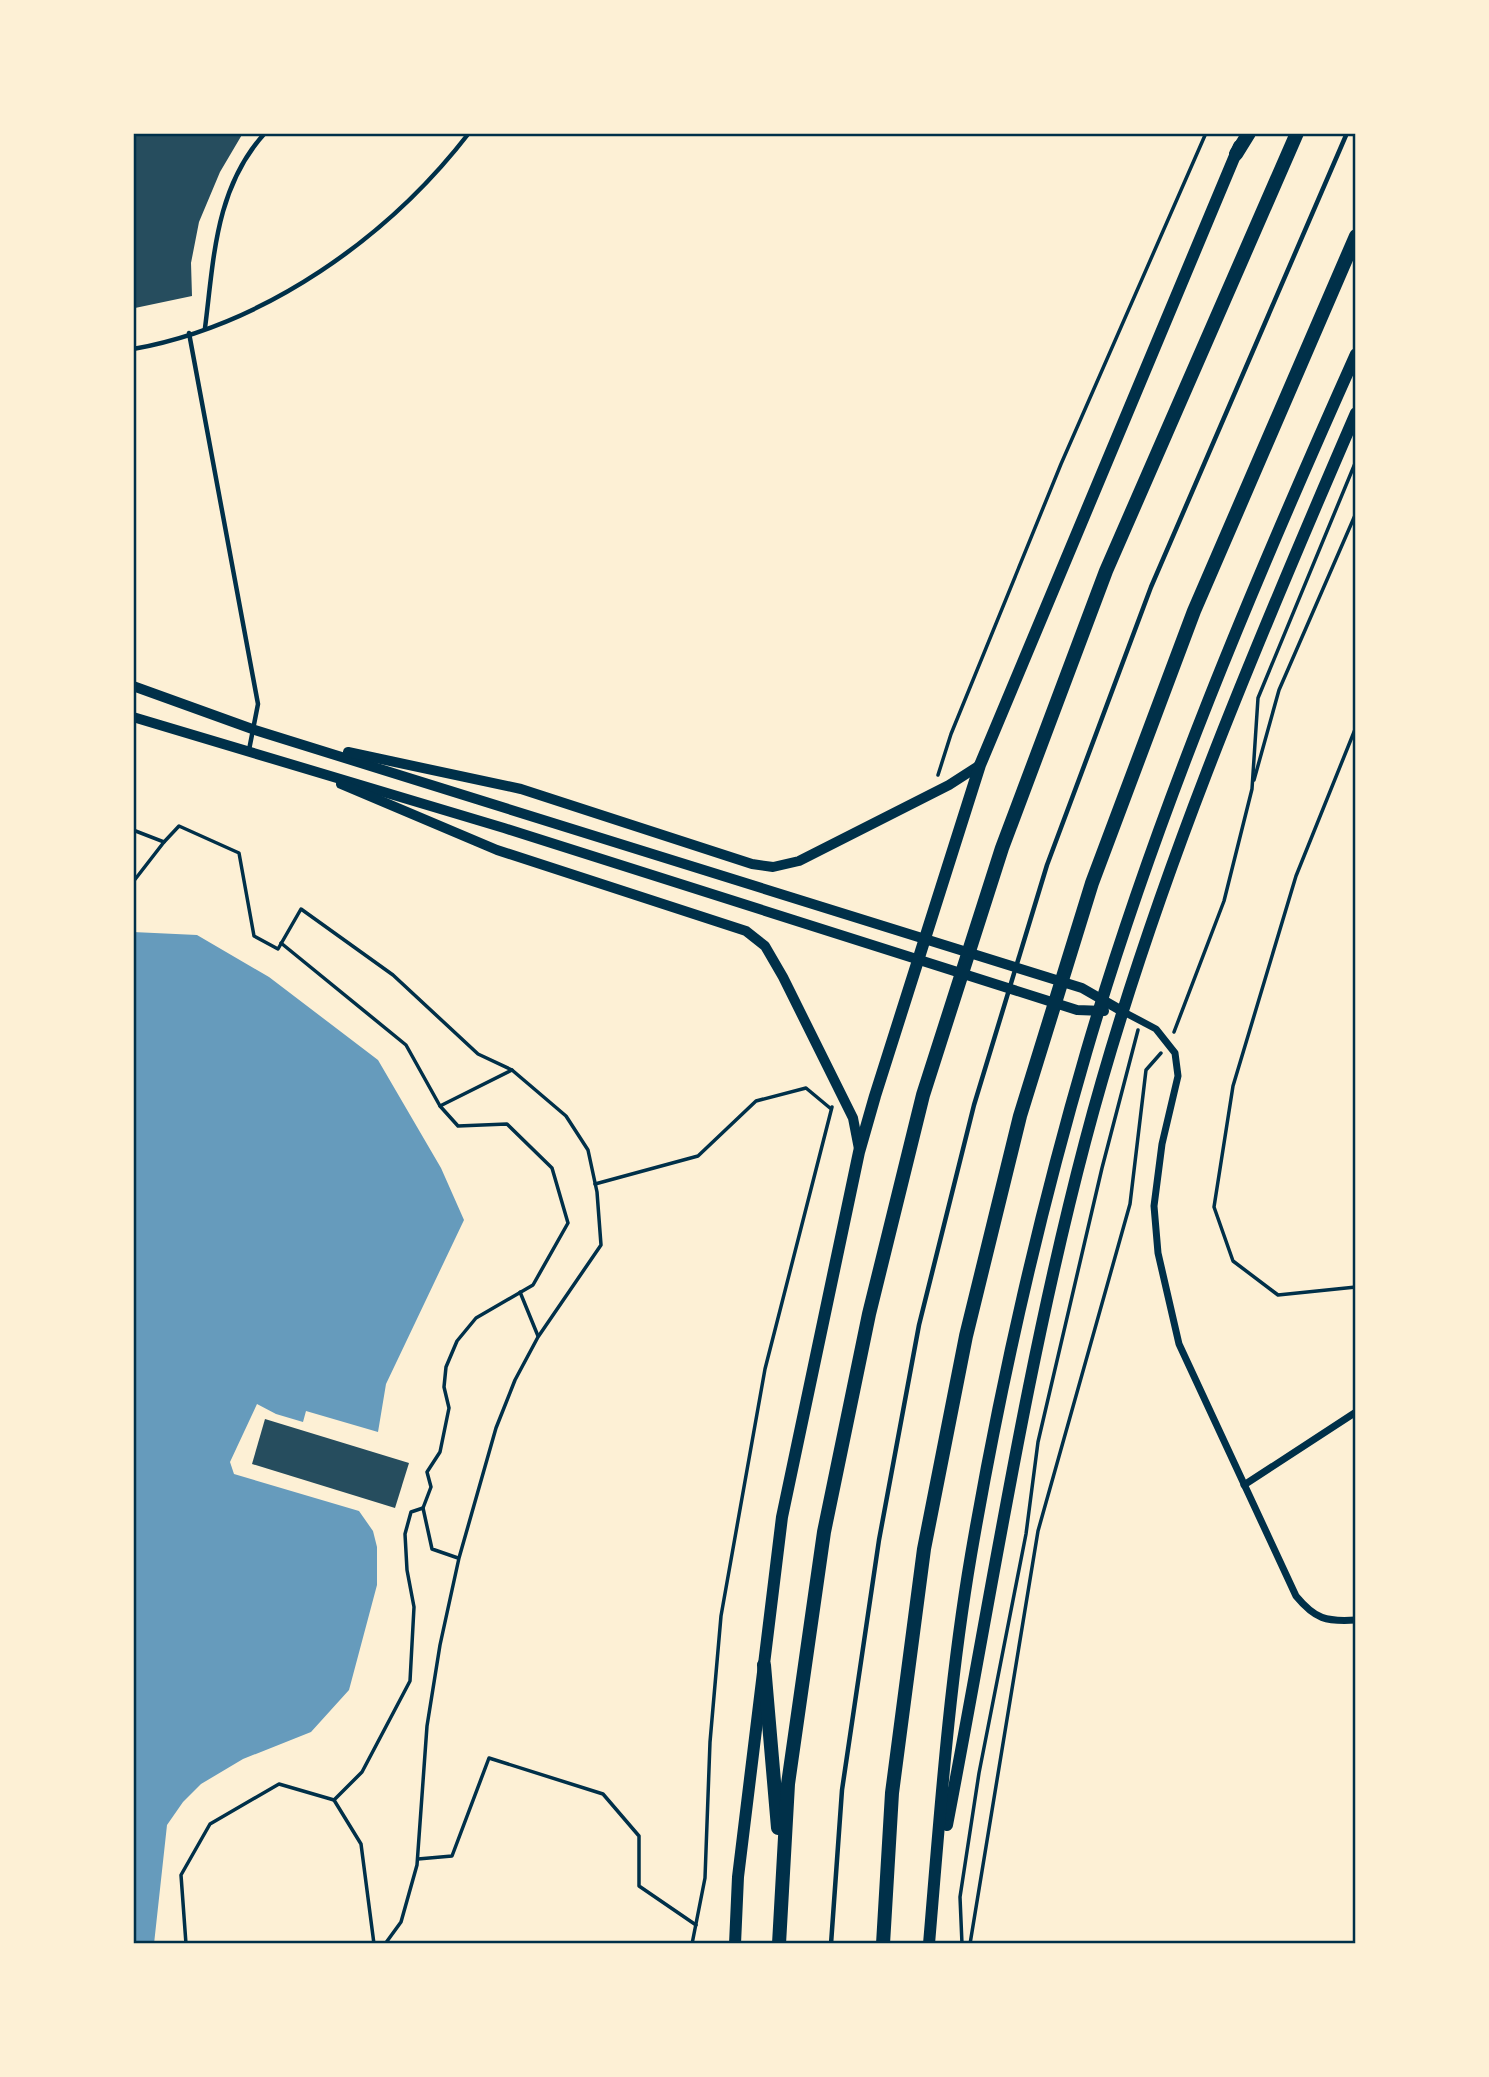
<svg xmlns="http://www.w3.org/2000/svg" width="1489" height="2077" viewBox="0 0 1489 2077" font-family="Overpass,sans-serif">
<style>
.water{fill:#669bbc}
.building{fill:#264d5e}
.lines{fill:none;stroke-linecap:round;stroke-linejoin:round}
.path{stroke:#003049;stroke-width:3.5}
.service{stroke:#003049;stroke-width:4.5}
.minor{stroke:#003049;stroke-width:7}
.tertiary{stroke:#003049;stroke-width:10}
.secondary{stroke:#003049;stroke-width:12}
.trunk{stroke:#003049;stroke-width:14}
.neatline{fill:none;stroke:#003049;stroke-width:2.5}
</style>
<rect width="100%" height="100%" fill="#fdf0d5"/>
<polygon class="water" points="133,932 197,935 269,977 378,1060 441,1168 464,1220 386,1384 378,1432 306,1411 303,1422 276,1414 257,1404 230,1462 234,1474 359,1511 373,1531 377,1547 377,1585 349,1690 311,1732 243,1759 201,1784 183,1802 167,1825 154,1944 133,1944"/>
<g class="building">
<polygon points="133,133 243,133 220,172 199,222 191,263 192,296 135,308"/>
<polygon points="265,1419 409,1463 395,1508 252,1464"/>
</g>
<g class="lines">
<g class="path">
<polyline points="1356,727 1296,876 1233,1086 1214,1207 1233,1261 1278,1295 1356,1287"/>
<polyline points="938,775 951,734 1061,464 1206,133"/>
<polyline points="1254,780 1279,690 1356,513"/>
<polyline points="133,830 164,842 179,826 239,853 254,936 278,949 301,909 393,975 478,1054 512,1070 566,1116 588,1150 597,1192 601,1245 538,1337 515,1380 496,1428 459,1558 440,1645 427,1726 417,1865 401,1922 385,1944"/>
<polyline points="133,882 164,842"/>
<polyline points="281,943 406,1045 440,1106 458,1126 507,1124 552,1168 568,1223 533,1285 476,1318 457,1341 446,1367 444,1387 449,1408 440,1452 427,1472 431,1487 423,1508 432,1549 458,1558"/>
<polyline points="1174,1032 1224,901 1252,789 1258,698 1356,461"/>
<polyline points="440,1106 512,1070"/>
<polyline points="595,1184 698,1156 756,1101 806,1088 830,1108"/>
<polyline points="520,1292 538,1336"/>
<polyline points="418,1859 452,1856 489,1758 603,1794 639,1836 639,1886 696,1925"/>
<polyline points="186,1944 181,1875 210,1824 279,1784 334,1800"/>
<polyline points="374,1944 361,1844 334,1800 362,1772 410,1681 414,1607 407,1570 405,1534 411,1512 423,1508"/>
<polyline points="692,1944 705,1878 710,1742 721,1616 765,1369 832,1107"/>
<polyline points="962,1944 960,1897 979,1773 1026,1534 1038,1442 1102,1168 1138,1030"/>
<polyline points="970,1944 1038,1531 1130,1204 1146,1070 1161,1053"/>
</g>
<g class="service">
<path d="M205,328C214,258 215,188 265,133"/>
<polyline points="189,333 258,704 249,750"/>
<path d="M133,349C265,325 388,238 469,133"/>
<polyline points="831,1944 842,1790 879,1540 919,1325 974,1105 1047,865 1151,587 1347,133"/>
</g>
<g class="minor">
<path d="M1122,1011L1156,1029L1175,1053L1178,1076L1162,1144L1154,1206L1158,1253L1179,1344L1296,1596C1315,1619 1326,1622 1356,1620"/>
<polyline points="1244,1485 1356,1412"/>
</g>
<g class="tertiary">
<polyline points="133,686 255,730 1082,988 1122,1011"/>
<polyline points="133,717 504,828 1077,1010 1104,1011"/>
<polyline points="348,752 521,789 752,864 773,867 799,861 949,785 980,765"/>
<polyline points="341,784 497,850 746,931 765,946 783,977 853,1118 859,1149"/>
</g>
<g class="secondary">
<path d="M947,1825C991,1597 1026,1366 1085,1142C1151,891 1253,651 1356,413"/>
<polyline points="735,1944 738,1877 782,1517 859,1152 875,1096 980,765 1239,146"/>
<path d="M929,1944C940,1814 949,1684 971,1555C1000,1386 1038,1218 1086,1053C1156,813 1254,582 1356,354"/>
</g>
<g class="trunk">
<polyline points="1236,154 1249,133"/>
<polyline points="764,1665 778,1828"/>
<polyline points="779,1944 788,1784 824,1532 869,1314 923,1095 1002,848 1106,571 1297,133"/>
<polyline points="883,1944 892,1793 924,1549 966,1336 1020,1116 1092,883 1194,611 1356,236"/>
</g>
</g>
<rect width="1489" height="2077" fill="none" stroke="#fdf0d5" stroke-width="270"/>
<rect x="135" y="135" width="1219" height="1807" class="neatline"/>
</svg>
